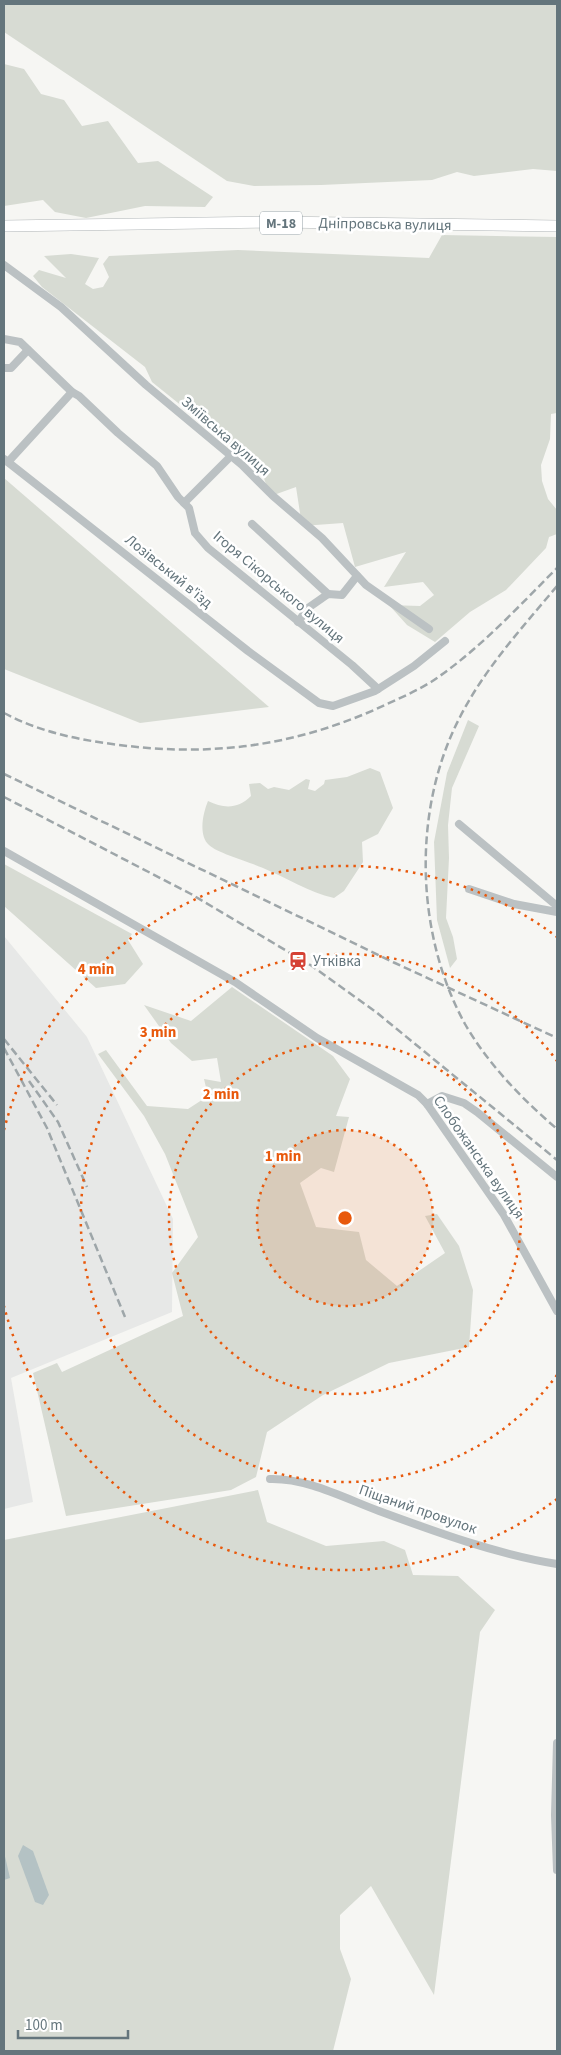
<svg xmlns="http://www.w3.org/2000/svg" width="561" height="2055" viewBox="0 0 561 2055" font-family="'Source Sans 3',sans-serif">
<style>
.built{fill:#e7e8e7}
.green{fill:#d7dbd3}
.water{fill:#b4c2c4}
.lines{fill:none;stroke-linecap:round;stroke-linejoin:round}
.highway-casing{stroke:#b1b6b8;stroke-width:12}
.minor{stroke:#bbc1c3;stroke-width:8}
.highway{stroke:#fff;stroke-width:11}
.rail{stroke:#9ea6a9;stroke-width:2.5;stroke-dasharray:8 4;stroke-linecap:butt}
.ring{fill:none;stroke:#e8590c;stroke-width:2.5;stroke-dasharray:2.5 5}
.labels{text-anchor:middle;stroke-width:5;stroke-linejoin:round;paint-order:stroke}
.shield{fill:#fff;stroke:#929ea3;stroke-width:1}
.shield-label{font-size:14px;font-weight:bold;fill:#64757c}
.street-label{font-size:15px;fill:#64757c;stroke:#fff}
.poi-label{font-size:15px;fill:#64757c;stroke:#fff;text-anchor:start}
.centre{fill:#e8590c;stroke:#fff;stroke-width:2.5}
.ring-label{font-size:15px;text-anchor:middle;font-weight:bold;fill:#e8590c;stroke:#fff;stroke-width:5;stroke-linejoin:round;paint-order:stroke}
</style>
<rect width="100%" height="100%" fill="#f6f6f3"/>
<polygon class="built" points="4,936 87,1037 173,1219 172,1312 11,1378 33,1502 4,1509"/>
<g class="green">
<polygon points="4,4 557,4 557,171 533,169 474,176 457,172 432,180 321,185 254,186 227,181 4,32"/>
<polygon points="4,64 24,69 41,94 64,100 82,126 108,121 138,163 158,161 213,197 205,207 145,206 86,218 55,212 43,200 4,206"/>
<polygon points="442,235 557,237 557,413 551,414 550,439 541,465 542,481 548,499 557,510 557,534 549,537 546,548 506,590 470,612 435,642 407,625 389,605 420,606 434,595 423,582 384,587 406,552 355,567 343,523 302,526 296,487 271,496 260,469 152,382 145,367 42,287 33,276 39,270 66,278 44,256 71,254 99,258 85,284 93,289 103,287 109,277 103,264 109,256 238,250 429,258"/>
<polygon points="4,478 269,707 140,723 4,669"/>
<polygon points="468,720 479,726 452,788 448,825 449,858 446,918 453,937 457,959 450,968 437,920 434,842 447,773"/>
<path d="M370,768L380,772L393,808L378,834L362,842L363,862L344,891L334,898C308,892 287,878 263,868C250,862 217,853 209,845C198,835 203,813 208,801C224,809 238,809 251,796L249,784L260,783L268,789L274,787L289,790L306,779L310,780L308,789L315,791L324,784L325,780L347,777Z"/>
<polygon points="4,864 132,934 128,940 143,964 125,984 96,988 4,906"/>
<polygon points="232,987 333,1056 350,1079 336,1116 349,1117 334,1172 321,1168 300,1183 316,1227 359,1232 366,1260 397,1286 445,1253 425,1216 437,1214 459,1246 473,1290 469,1347 389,1363 323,1395 267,1432 256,1477 231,1490 66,1516 33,1373 57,1363 62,1372 183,1316 172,1273 198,1237 165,1154 144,1116 98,1054 106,1050 147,1106 188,1109 208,1096 204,1079 221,1082 217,1058 192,1061 171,1043 144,1005 191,1021"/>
<polygon points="258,1490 267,1522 326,1546 384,1541 405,1550 413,1575 458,1576 495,1610 480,1632 434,1995 371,1886 340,1915 340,1949 351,1979 333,2051 4,2051 4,1540"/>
</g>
<g class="water">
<polygon points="23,1845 33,1851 49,1895 43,1905 35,1902 18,1856"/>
<polygon points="4,1852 10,1878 4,1880"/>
</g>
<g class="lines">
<g class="highway-casing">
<polyline id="highway" points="4,226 275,222 557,226"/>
</g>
<g class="minor">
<polyline points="4,265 61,307 146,385 242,465 273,496 322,538 366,585 429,629"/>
<polyline points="4,339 20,342 72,392 79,396 118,433 157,466 178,497 189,508 195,533 208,548 352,665 378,689"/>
<polyline points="4,368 11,368 28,350"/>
<polyline points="4,459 248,651 319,703 333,706 375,691 414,666 445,641"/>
<polyline points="8,462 72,392"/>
<polyline points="184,503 231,456"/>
<polyline points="252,524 328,594"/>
<polyline points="298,622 308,608 328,594 342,595 357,576"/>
<polyline points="459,824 557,906"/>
<polyline points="4,851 235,982 317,1038 418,1095 427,1104 504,1215 557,1311"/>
<polyline points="469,889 514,904 557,912"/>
<polyline points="427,1104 442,1096 464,1103 477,1112 557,1177"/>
<path d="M270,1479C307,1478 344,1498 379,1511C436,1532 496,1554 557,1564"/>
<polyline points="557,1743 555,1815 557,1870"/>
</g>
<use href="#highway" class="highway"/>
<g class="rail">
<path d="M557,586C522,628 485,668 460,717C412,809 415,933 465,1024C488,1064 522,1099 557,1129"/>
<path d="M4,713C38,731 74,739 112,744C205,757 287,748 374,710C393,701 413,693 431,682C478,651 518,607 557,568"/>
<polyline points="4,774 395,963 557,1038"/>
<polyline points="4,797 191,894 312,966 376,1012 557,1160"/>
<polyline points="4,1039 57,1105"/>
<polyline points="4,1048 47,1128 125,1317"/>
<polyline points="29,1081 58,1122 87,1187"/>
</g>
</g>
<circle cx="345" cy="1218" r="88" fill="#e8590c" fill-opacity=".12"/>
<g class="ring">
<circle cx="345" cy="1218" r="88"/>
<circle cx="345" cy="1218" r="176"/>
<path d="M557 1375A264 264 0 1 1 557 1061"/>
<path d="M557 1499A352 352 0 0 1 4 1306M4 1130A352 352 0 0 1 557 937"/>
</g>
<defs>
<g id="station-bare" transform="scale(1.5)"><path d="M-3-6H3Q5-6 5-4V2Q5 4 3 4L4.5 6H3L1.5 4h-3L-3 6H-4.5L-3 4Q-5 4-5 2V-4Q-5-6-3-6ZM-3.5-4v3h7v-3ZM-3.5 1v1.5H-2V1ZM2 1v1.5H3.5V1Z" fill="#d54235" stroke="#fff" stroke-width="2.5" paint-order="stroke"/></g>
</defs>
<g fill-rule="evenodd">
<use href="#station-bare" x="298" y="961"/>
</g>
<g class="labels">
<rect class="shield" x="260" y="211.5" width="42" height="23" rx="4"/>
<g class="shield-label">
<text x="281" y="228">М-18</text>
</g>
<g class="street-label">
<text transform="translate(385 224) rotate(1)" y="5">Дніпровська вулиця</text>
<text transform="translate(226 436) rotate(41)" y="5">Зміївська вулиця</text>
<text transform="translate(169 571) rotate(39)" y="5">Лозівський в'їзд</text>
<text transform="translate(279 587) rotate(40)" y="5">Ігоря Сікорського вулиця</text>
<text transform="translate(479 1157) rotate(55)" y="5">Слобожанська вулиця</text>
<text transform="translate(418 1509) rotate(19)" y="5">Піщаний провулок</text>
</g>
<g class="poi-label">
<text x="313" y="966">Уткiвка</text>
</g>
</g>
<circle cx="345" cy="1218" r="8" class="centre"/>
<g class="ring-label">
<text x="96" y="974">4 min</text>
<text x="158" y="1037">3 min</text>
<text x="221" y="1099">2 min</text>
<text x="283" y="1161">1 min</text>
</g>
<rect width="561" height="2055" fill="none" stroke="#64757c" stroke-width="10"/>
<path d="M18 2030v8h110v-8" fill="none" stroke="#64757c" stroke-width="2.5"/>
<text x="25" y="2030" font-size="15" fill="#64757c" stroke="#ffffff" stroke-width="4" paint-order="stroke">100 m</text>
</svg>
